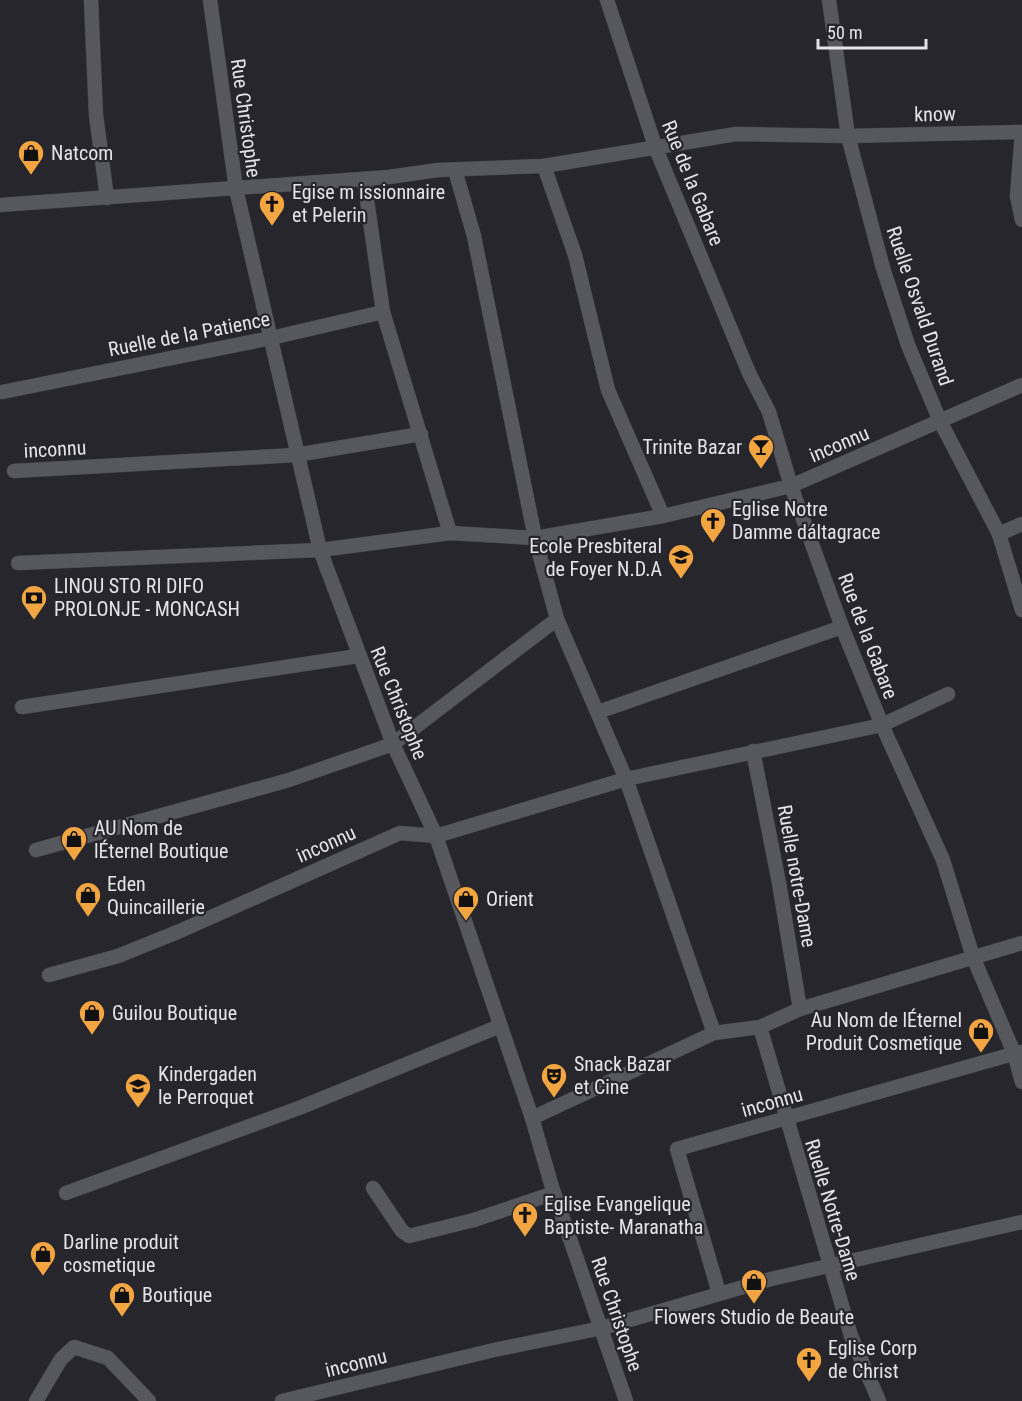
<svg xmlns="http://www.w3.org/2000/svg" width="1022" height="1401" viewBox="0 0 1022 1401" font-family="'Roboto Condensed',sans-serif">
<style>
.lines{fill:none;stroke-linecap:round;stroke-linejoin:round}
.street-casing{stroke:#424247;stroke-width:15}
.street{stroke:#57585e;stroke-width:14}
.labels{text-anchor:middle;stroke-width:4.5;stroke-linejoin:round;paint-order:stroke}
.street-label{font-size:20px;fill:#e4e4e8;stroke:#26262c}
.poi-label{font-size:20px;fill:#e4e4e8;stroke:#26262c;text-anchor:start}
</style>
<rect width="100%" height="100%" fill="#26262c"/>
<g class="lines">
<g class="street-casing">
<g id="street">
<polyline points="91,0 96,115 107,198"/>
<polyline points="210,0 236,189 320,550 393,744 436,836 532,1118 552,1187 626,1401"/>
<polyline points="607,0 656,149 749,373 769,412 791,486 842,627 882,725 943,860 973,957 1014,1053 1022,1082"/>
<polyline points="829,0 848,136 883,268 908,345 940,421 999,534 1022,610"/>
<polyline points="1022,132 1017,196 1022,220"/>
<polyline points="544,166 736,134 848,136 1022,132"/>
<polyline points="455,170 474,236 535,538 557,619 626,779 714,1033"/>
<polyline points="364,179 383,312 450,533"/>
<polyline points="0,205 389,177 438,170 544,166 575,255 608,390 663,516"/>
<polyline points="2,392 271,338 383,312"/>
<polyline points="14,471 296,455 421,434"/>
<polyline points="999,534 1022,524"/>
<polyline points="18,563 320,550 450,533 535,538 663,516 791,486 1022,385"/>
<polyline points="22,707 358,656"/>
<polyline points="598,712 842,627"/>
<polyline points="753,751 779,883 800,1009"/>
<polyline points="36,850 289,780 393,744 557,619"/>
<polyline points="49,975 118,956 180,931 400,833 436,836 626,779 882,725 948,694"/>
<polyline points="760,1027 851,1336 879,1401"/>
<polyline points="532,1118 714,1033 760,1027 800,1009 1022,943"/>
<polyline points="373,1188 402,1231 409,1236 474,1220 554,1193"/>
<polyline points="66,1193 299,1108 500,1026"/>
<polyline points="719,1293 677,1149 1020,1052"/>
<polyline points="36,1401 61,1359 74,1347 108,1358 149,1401"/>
<polyline points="282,1401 494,1350 602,1328 771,1279 1022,1222"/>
</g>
</g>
<use href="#street" class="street"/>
</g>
<defs>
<g id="shop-pin" transform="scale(1.35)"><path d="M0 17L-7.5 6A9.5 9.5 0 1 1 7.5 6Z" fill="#f2a540" stroke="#26262c"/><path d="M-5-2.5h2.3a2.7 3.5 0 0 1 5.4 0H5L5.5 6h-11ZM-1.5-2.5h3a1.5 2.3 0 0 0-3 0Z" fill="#111"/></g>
<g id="church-pin" transform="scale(1.35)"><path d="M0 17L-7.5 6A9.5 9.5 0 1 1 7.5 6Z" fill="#f2a540" stroke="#26262c"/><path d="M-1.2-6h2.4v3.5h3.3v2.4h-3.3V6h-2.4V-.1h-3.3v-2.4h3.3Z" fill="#111"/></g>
<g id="bar-pin" transform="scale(1.35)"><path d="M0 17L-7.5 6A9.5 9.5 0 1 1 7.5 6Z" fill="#f2a540" stroke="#26262c"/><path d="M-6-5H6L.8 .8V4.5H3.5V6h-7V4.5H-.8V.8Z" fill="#111"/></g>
<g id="school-pin" transform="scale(1.35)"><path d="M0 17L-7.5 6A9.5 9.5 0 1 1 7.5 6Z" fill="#f2a540" stroke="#26262c"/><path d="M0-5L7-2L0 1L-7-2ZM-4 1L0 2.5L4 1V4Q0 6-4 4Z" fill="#111"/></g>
<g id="bank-pin" transform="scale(1.35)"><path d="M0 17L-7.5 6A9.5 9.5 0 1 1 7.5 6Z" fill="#f2a540" stroke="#26262c"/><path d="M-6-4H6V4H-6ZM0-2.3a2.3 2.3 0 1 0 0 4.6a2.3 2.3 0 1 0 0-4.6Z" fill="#111"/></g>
<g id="theatre-pin" transform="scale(1.35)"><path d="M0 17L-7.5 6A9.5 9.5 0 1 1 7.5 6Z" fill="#f2a540" stroke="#26262c"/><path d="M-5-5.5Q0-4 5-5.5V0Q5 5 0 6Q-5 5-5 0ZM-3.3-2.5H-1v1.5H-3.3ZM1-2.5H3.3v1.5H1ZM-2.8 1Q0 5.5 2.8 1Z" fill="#111"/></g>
</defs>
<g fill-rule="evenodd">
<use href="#shop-pin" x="31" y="153"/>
<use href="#church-pin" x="272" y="204"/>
<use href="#bar-pin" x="761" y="447"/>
<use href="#church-pin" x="713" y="521"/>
<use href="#school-pin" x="681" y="557"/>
<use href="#bank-pin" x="34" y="598"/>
<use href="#shop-pin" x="74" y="839"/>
<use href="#shop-pin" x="88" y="895"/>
<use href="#shop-pin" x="466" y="899"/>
<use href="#shop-pin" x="92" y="1013"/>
<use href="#shop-pin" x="981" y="1031"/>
<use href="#theatre-pin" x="554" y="1076"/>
<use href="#school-pin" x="138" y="1086"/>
<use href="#church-pin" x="525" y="1215"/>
<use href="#shop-pin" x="43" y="1254"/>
<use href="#shop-pin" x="754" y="1282"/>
<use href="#shop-pin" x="122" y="1295"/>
<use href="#church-pin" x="809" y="1360"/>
</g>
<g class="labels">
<g class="street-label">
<text transform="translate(935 114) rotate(-1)" y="7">know</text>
<text transform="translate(246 118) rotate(82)" y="7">Rue Christophe</text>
<text transform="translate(693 183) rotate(68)" y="7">Rue de la Gabare</text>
<text transform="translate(920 306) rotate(71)" y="7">Ruelle Osvald Durand</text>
<text transform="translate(189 334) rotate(-11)" y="7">Ruelle de la Patience</text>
<text transform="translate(839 444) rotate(-23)" y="7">inconnu</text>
<text transform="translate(55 449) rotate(-3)" y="7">inconnu</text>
<text transform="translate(868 636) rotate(69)" y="7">Rue de la Gabare</text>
<text transform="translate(399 703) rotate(68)" y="7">Rue Christophe</text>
<text transform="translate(326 844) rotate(-24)" y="7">inconnu</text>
<text transform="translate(797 876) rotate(80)" y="7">Ruelle notre-Dame</text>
<text transform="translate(772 1102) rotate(-16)" y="7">inconnu</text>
<text transform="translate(833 1210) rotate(73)" y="7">Ruelle Notre-Dame</text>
<text transform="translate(617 1314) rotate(71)" y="7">Rue Christophe</text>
<text transform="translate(356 1363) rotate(-14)" y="7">inconnu</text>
</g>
<g class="poi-label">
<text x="51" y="160">Natcom</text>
<text x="292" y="199">Egise m issionnaire<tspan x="292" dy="23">et Pelerin</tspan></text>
<text x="742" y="454" text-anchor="end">Trinite Bazar</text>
<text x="732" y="516">Eglise Notre<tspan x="732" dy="23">Damme dáltagrace</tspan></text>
<text x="662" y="553" text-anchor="end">Ecole Presbiteral<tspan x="662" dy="23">de Foyer N.D.A</tspan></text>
<text x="54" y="593">LINOU STO RI DIFO<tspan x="54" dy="23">PROLONJE - MONCASH</tspan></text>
<text x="94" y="835">AU Nom de<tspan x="94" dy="23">lÉternel Boutique</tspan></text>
<text x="107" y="891">Eden<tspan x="107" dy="23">Quincaillerie</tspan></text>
<text x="486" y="906">Orient</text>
<text x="112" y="1020">Guilou Boutique</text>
<text x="962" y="1027" text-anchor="end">Au Nom de lÉternel<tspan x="962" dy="23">Produit Cosmetique</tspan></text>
<text x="574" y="1071">Snack Bazar<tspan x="574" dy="23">et Cine</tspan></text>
<text x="158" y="1081">Kindergaden<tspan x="158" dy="23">le Perroquet</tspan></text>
<text x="544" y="1211">Eglise Evangelique<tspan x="544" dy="23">Baptiste- Maranatha</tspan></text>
<text x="63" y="1249">Darline produit<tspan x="63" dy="23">cosmetique</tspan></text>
<text x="142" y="1302">Boutique</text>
<text x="754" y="1324" text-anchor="middle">Flowers Studio de Beaute</text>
<text x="828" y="1355">Eglise Corp<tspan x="828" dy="23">de Christ</tspan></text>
</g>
</g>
<path d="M818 39v9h108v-9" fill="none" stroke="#e4e4e8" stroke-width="3"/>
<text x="827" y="39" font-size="18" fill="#e4e4e8" stroke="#26262c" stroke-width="4.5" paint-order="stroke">50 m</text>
</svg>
